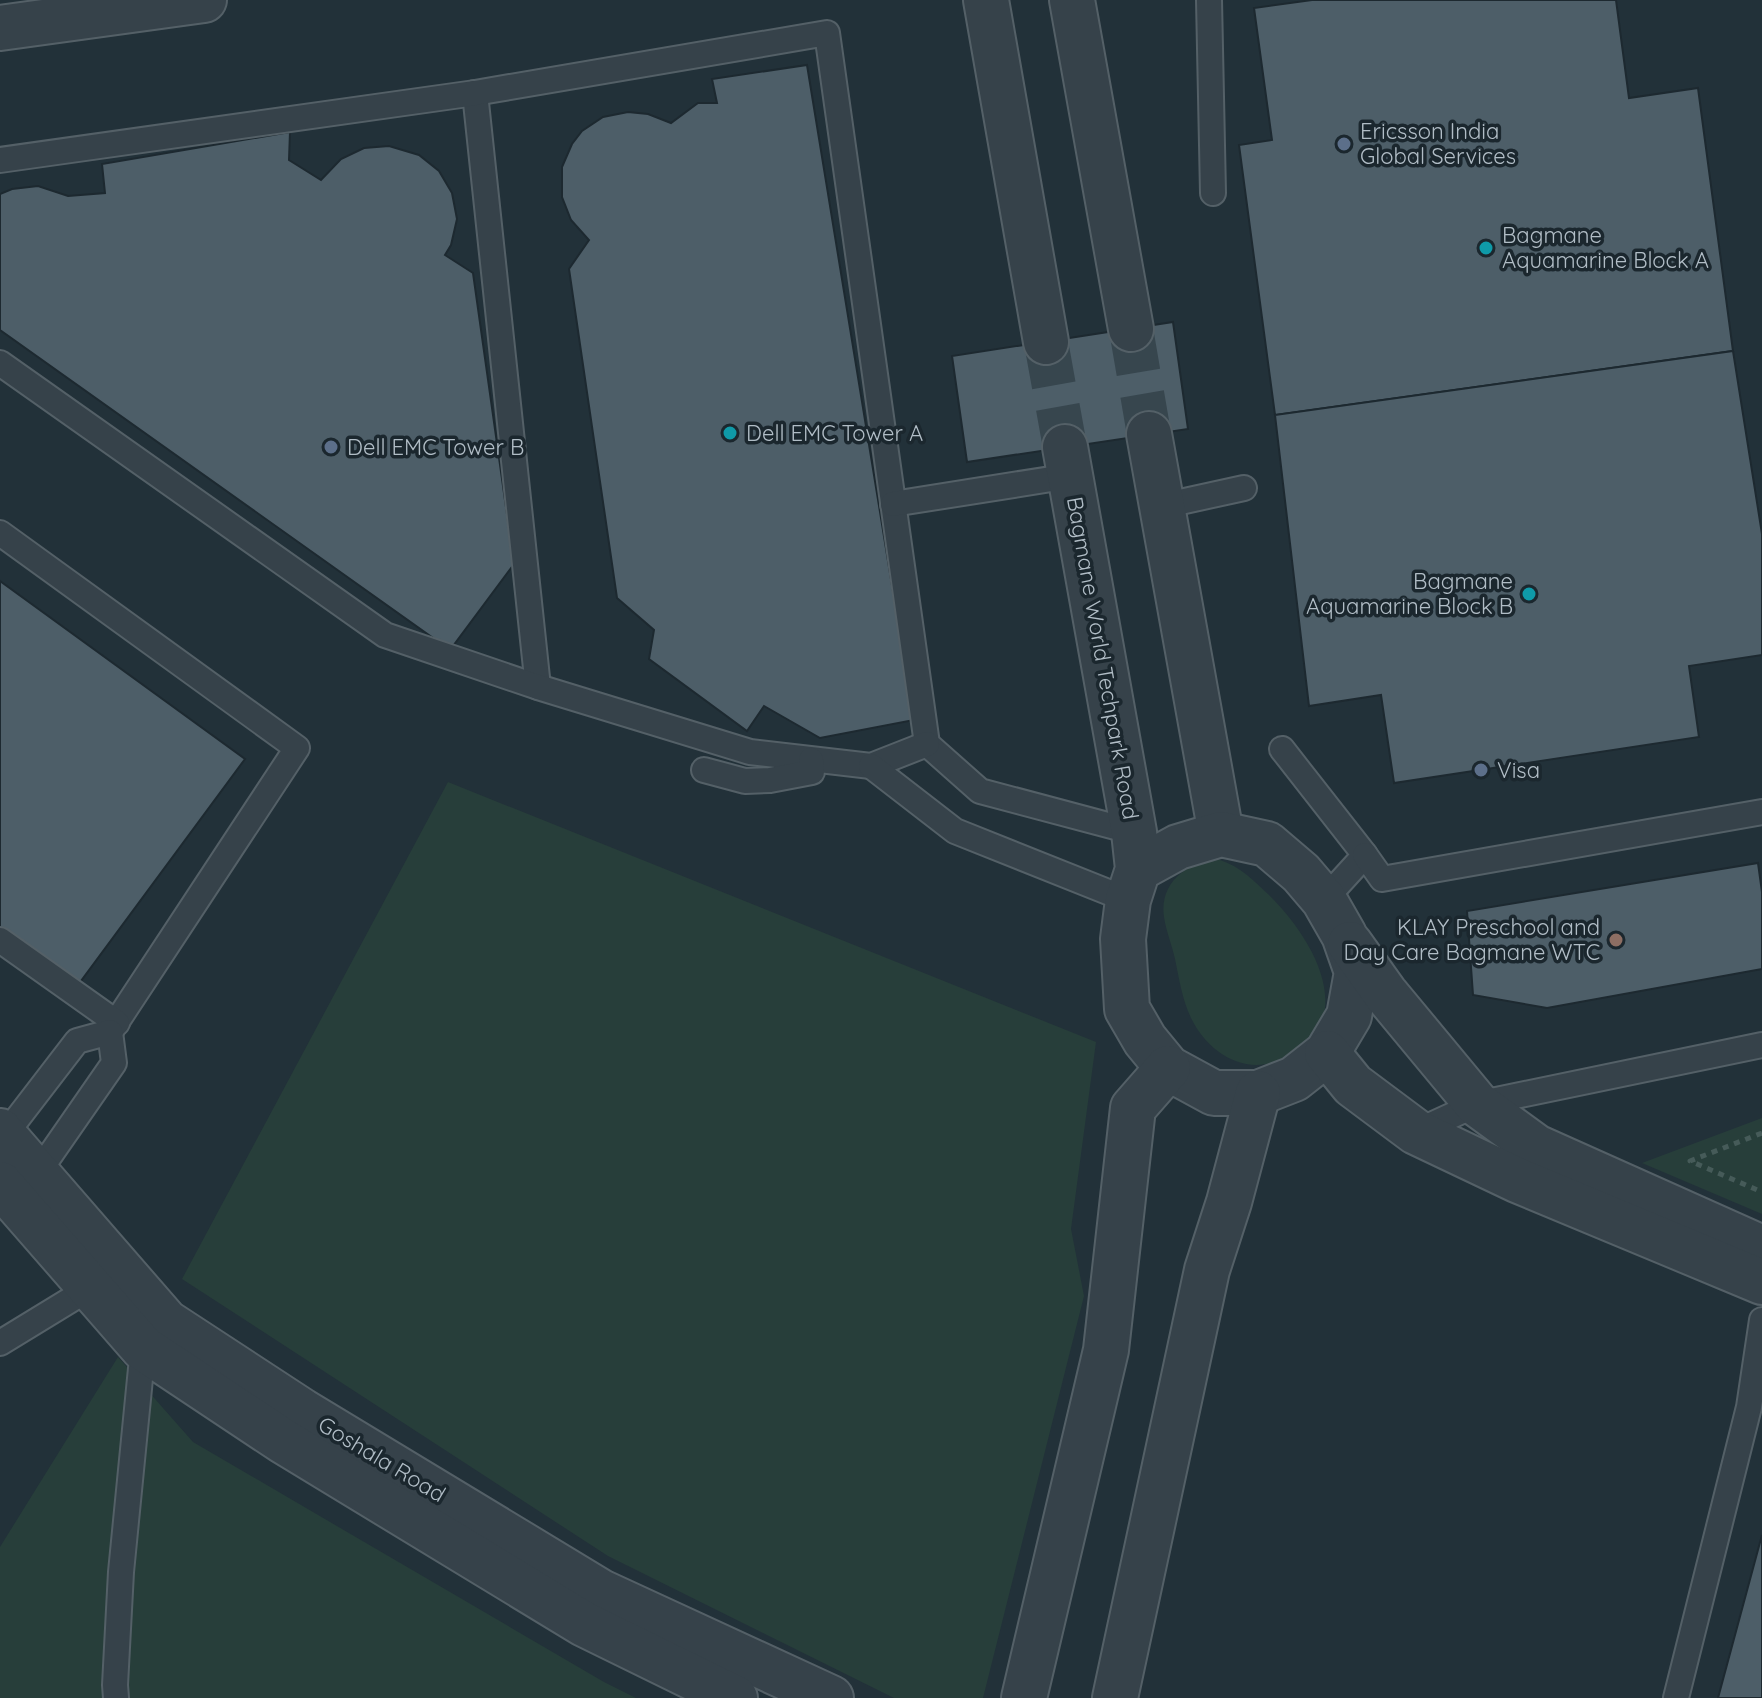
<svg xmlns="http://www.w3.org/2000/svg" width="1762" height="1698" viewBox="0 0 1762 1698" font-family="Quicksand,sans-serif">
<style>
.green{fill:#273e3a}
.building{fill:#4d5e68;stroke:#1d2930;stroke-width:2}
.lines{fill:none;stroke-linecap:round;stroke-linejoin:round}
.minor-tunnel{stroke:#37464e;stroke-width:44;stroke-dasharray:44 22;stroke-linecap:butt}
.service-casing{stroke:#546067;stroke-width:28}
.minor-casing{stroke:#546067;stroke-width:48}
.tertiary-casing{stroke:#546067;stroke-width:48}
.path{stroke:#465b59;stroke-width:5;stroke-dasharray:6 6;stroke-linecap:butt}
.service{stroke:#36424a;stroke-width:24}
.minor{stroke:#36424a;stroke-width:44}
.tertiary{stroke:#36424a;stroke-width:44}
.service-dot{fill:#5c6f8a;stroke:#1b272e;stroke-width:3}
.culture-dot{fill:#0f9aa8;stroke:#1b272e;stroke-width:3}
.education-dot{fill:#8d6e63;stroke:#1b272e;stroke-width:3}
.labels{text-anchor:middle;stroke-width:7;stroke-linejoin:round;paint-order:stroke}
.poi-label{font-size:22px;fill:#b1bdc6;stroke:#1b272e;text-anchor:start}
.street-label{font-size:22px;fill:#b1bdc6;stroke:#1b272e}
</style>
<rect width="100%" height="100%" fill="#223139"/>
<g class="green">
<polygon points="448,782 1096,1042 1071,1229 1084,1296 983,1698 894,1698 608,1556 182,1279"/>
<path d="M1220,860C1241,867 1253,880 1269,895C1314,939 1364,1025 1280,1060C1243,1076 1207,1051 1191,1018C1182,999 1179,978 1175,959C1172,945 1166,931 1164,917C1159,882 1188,861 1220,860Z"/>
<polygon points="1762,1118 1762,1214 1642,1163"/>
<polygon points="118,1357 193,1442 604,1682 636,1698 0,1698 0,1547"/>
</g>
<g class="building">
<polygon points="1312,0 1616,0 1629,98 1698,88 1733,351 1275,415 1239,145 1272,140 1254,8"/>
<polygon points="807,65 914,720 820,738 764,706 747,731 649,659 654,630 617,598 569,269 589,240 571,220 562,197 562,167 572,144 582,131 603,117 628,112 648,114 671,123 698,103 717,103 712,79"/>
<polygon points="290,132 289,160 321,180 341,159 364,148 389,146 419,155 439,171 452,193 457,219 451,245 445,255 473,273 514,564 450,650 0,330 0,194 12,189 38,186 68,196 105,193 102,164"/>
<polygon points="1173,322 1188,429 967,462 952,356"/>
<polygon points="1733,351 1762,534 1762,655 1689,666 1699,737 1394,783 1381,695 1309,706 1275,415"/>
<polygon points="0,581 245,759 75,989 0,934"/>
<polygon points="1758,863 1762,892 1762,969 1547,1008 1473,995 1467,911"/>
<polygon points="1762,1535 1762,1698 1718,1698"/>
</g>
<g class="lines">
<g class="minor-tunnel">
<polyline points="1131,329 1149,434"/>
<polyline points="1046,342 1065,447"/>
</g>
<g class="service-casing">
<g id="service">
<polyline points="1209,0 1213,193"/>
<polyline points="475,93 538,687"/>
<polyline points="0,160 475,93 827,33 927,744 980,791 1134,832"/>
<polyline points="0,363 385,635 538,687 750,752 871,766 927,744"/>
<polyline points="893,504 1070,476"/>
<polyline points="1162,506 1244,488"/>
<polyline points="0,533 297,748 110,1032"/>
<polyline points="1282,749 1365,855 1324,900"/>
<polyline points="871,766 955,831 1128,900"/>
<polyline points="704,770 745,781 770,780 812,772 811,760"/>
<polyline points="1365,855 1382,879 1762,812"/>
<polyline points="0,940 117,1023"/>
<polyline points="1416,1132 1477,1104 1762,1045"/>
<polyline points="4,1136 77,1041 110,1032 114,1063 37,1174"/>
<polyline points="0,1343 90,1288"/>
<polyline points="116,1698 115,1685 121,1572 143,1348"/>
<polyline points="1676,1698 1749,1407 1762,1320"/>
</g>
</g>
<g class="minor-casing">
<g id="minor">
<polyline points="986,0 1046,342"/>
<polyline points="1072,0 1131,329"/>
<polyline points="1149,434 1221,834"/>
<polyline points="1065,447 1134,832 1138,869 1128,900 1123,939 1127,1009 1145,1040 1168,1068 1214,1093 1258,1093 1294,1079 1327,1053 1349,1016 1357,972 1344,935 1324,900 1301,873 1267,844 1221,834 1178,847 1138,869"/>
<polyline points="1350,944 1385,993 1477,1104 1536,1147 1762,1248"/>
<polyline points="1327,1053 1353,1085 1416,1132 1517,1180 1762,1282"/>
<polyline points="1024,1698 1106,1350 1133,1108 1168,1068"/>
<polyline points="1115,1698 1207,1270 1229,1202 1258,1093"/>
</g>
</g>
<g class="tertiary-casing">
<g id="tertiary">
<polyline points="0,28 204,0"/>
<polyline points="0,1131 166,1322 302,1411 601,1592 831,1698"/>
<polyline points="0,1184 143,1348 283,1441 584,1624 735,1698"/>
</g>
</g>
<polyline class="path" points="1762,1133 1690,1161 1762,1192"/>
<use href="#service" class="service"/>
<use href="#minor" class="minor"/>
<use href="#tertiary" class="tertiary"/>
</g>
<g class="service-dot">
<circle cx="1344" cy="144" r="8"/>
<circle cx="331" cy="447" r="8"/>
<circle cx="1481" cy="770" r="8"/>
</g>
<g class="culture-dot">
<circle cx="1486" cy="248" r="8"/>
<circle cx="730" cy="433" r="8"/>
<circle cx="1529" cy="594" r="8"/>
</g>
<circle class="education-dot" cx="1616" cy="940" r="8"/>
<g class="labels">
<g class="poi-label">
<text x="1360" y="139">Ericsson India<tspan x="1360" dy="25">Global Services</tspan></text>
<text x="1502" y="243">Bagmane<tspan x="1502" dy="25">Aquamarine Block A</tspan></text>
<text x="746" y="441">Dell EMC Tower A</text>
<text x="347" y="455">Dell EMC Tower B</text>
<text x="1513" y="589" text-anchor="end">Bagmane<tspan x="1513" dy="25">Aquamarine Block B</tspan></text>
<text x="1497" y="778">Visa</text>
<text x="1600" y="935" text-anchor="end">KLAY Preschool and<tspan x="1600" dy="25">Day Care Bagmane WTC</tspan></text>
</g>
<g class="street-label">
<text transform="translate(1103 658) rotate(80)" y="8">Bagmane World Techpark Road</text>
<text transform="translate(382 1459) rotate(31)" y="8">Goshala Road</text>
</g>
</g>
</svg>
